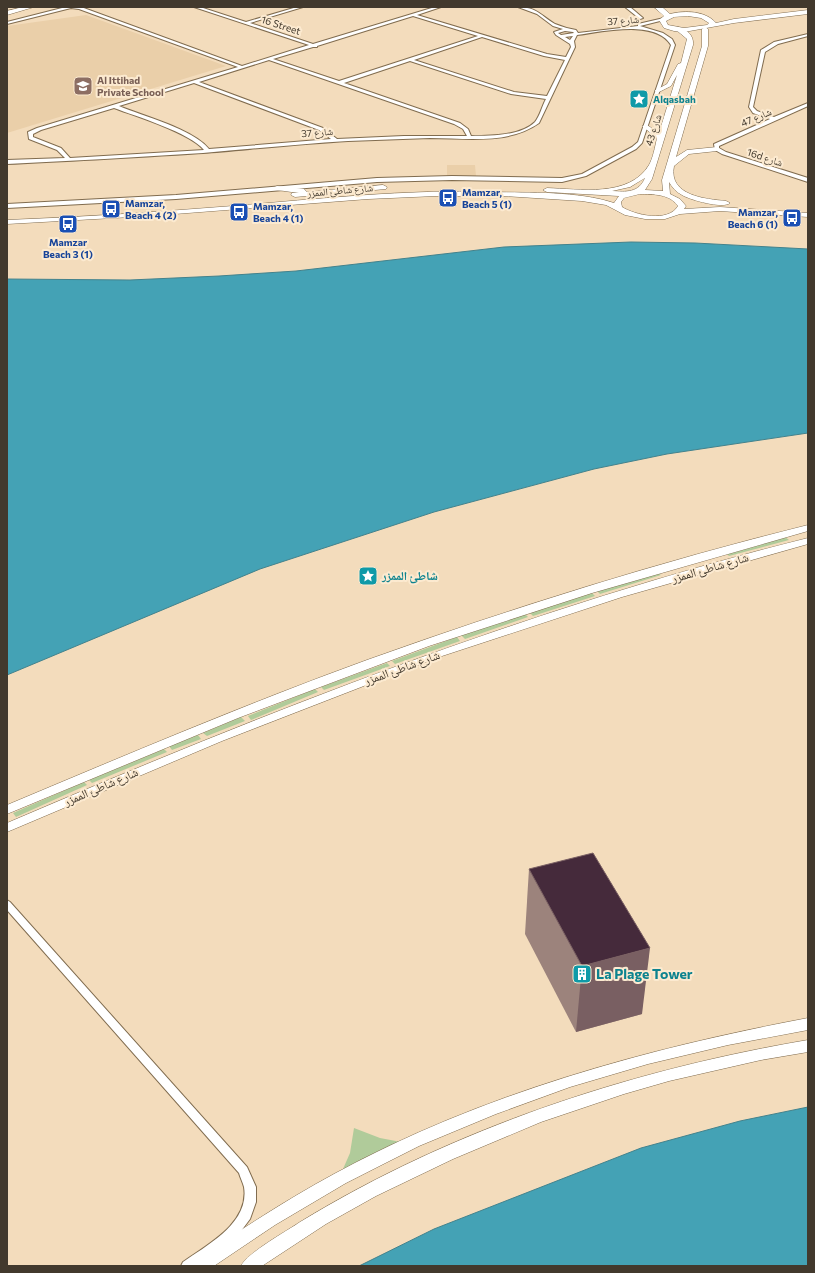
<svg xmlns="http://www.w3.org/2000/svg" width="815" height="1273" viewBox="0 0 815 1273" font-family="Commissioner,'Noto Naskh Arabic',sans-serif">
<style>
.built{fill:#eacfa9}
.green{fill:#b0cb9a}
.water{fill:#44a2b5;stroke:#43828c}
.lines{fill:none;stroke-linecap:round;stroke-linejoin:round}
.street-casing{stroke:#806c4f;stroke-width:2}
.secondary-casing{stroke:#806c4f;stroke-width:1}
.primary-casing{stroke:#806c4f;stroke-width:1}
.street{fill:#fff;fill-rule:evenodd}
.secondary{fill:#fff;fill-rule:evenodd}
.primary{fill:#fff;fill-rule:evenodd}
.wall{fill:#9c837c}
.shaded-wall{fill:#795f62}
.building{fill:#452a3b;stroke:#795f62}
.labels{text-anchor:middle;stroke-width:4;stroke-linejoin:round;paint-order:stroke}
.far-street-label{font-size:10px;fill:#42392d;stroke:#fcead0}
.far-education-label{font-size:10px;font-weight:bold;fill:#785e54;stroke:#fcead0;text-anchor:start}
.far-culture-label{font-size:10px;font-weight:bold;fill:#0d838f;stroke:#fcead0;text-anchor:start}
.far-transit-label{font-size:10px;font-weight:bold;fill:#164399;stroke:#fcead0;text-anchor:start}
.street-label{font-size:12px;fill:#42392d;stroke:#fcead0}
.culture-label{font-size:12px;font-weight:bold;fill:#0d838f;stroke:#fcead0;text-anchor:start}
.near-culture-label{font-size:14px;font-weight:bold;fill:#0d838f;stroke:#fcead0;text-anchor:start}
</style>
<rect width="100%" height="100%" fill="#f3dcbc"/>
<g class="built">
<polygon points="86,15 141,35 226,66 7,133 7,26"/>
<polygon points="447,165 475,165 476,176 447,176"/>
</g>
<g class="green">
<polygon points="785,537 789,540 729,556 726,553"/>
<polygon points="658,573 661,575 600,594 597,591"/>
<polygon points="592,593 595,596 533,616 530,613"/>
<polygon points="525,614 528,617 465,639 461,635"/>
<polygon points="457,637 460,641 395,664 392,661"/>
<polygon points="387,663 390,666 324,690 321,687"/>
<polygon points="315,689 318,692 251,720 248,716"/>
<polygon points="241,717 245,721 207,736 203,733"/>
<polygon points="198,735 201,739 172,750 169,746"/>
<polygon points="164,749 167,752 92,783 89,780"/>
<polygon points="84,782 87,785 16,817 13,813"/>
<polygon points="354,1128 380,1138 401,1142 343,1169 350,1153"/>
</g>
<g class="water">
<polygon points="631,242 695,243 808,249 808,433 667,454 594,469 434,512 260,569 7,675 7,279 130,280 219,276 296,271 504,247"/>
<polygon points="808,1107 808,1266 359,1266 434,1229 641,1148 740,1121"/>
</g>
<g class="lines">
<g class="street-casing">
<g id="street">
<path d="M66,7H81L242,66L309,45L194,7H200L246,22L297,7H303L250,23L313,44L435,7H441L417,15L547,54L566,57L571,47L570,44L556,35L554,32L563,29L553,26L537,14L518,7C537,7 541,16 555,24C562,27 570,29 576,30L578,33L638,26V24L664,18V20L640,26L663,33L672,39L675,45L642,143L636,149L586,176L562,182L452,180L377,182L176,199L7,208V204L176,195L377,178L452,176L562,178L582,174L632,147L638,142L671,45C655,19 602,32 577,35L574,41L575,47L539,123C508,145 466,138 430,138C403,139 375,140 348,141C300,144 251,149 203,153C137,157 72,161 7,164V160L65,158L57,150L29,139L28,132L37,128L238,67L79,9L71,8L7,24V22ZM413,16L478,36L339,81L273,59L313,47H317V46ZM565,31L573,32L574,33L561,35L558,33ZM573,36L570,40L565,37ZM482,37L544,56L565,60L547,96L514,92L414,60ZM269,60L454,124L463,129L467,136H404L337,139L323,128L199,82ZM410,61L511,94L546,99C542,106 540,116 535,122C521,136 490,136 471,136L468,129L460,123L344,83ZM194,83L319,130L331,139L209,149C193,129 143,116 119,106ZM114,108C135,116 191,133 204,150L70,158L61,148L33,137V134L41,130Z"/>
<polygon points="625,7 630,7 643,18 640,19"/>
<polygon points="808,34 808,36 778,44 765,52 753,107 757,111 774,117 808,103 808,106 719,146 719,148 726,152 808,178 808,182 722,154 715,150 714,144 770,119 753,113 749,107 761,50 774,42"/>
<path d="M7,900L10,902L247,1167L256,1187V1202L250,1219L241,1231L230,1242L197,1266H181L183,1262C207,1245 250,1223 244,1187C243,1183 240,1177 239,1173L7,910Z"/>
</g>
</g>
<g class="secondary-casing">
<g id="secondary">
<path d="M678,27C687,30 694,35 693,45L652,179L645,190L663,191L662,180L702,46V29L705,27L708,29V46L676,157L687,150L717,147L720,149L717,151L689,154L674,166C668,196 706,199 726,201L730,203C723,209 690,200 682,195C676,192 672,187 669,182L670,194L680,199L686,206L684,209L720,207L808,213V217L720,211L680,214L665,219H645L625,215L606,205L582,201L504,196H436L368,199L149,216L7,224V220C82,217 158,212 233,206C319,199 405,189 492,192C530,193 578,191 614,203L619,196L547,192L543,190L547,188C579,189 629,198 649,165C653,158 655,147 657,138L642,126L647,125L659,133L677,75L671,86L659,92L654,91L667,84L678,64L681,63L687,39L675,29ZM645,178C639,193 626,192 612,191L630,187ZM640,194C653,194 670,194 678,206C668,223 635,215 622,207L621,202L624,198Z"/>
<polygon points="383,185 387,187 386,189 295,197 291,195 292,193 299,193 277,190 273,188 277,186 304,189 307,192"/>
<path d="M808,525V531L592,593L429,646L238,718L7,814V805C126,755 246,704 367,660C512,608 659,562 808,525Z"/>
<path d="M808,538V544L622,597L436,658L222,741L7,832V823C268,711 532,607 808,538Z"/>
<path d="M808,1018V1030L728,1045L648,1064L570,1087L496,1114L419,1146L346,1183L275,1225L214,1266H193L195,1261C240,1230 286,1200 334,1174C481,1094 644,1049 808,1018Z"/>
<path d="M808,1040V1052L761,1060L669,1081L624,1094L541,1122L453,1159L376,1196L326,1224L262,1266H241C247,1253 287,1231 300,1222C454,1128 631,1070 808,1040Z"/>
</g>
</g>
<g class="primary-casing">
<g id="primary">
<polygon points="23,7 34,7 7,15 7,11"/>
<path d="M654,7H662L670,14C685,10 706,11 716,23L734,19L808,10V14L734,23L684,32L674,31L664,28L659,20L664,16ZM688,16L701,18L709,23L707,25L684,28L668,25L666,21L674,17Z"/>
</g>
</g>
<use href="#street" class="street"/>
<use href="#secondary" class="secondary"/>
<use href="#primary" class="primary"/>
</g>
<polygon class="wall" points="529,869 642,1014 576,1032 525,934"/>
<polygon class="shaded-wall" points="650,948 642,1014 576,1032 582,966"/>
<polygon class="building" points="593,853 650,948 582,966 529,869"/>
<defs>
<g id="school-square" transform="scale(1)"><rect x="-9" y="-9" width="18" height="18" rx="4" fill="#8d6e63" stroke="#fcead0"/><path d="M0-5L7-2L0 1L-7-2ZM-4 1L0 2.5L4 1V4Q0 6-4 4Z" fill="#fff"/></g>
<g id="sight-square" transform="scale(1)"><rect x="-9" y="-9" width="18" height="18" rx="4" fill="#0f9aa8" stroke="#fcead0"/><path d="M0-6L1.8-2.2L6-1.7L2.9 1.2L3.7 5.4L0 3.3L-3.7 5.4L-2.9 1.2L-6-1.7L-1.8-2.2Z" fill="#fff"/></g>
<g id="bus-square" transform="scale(1)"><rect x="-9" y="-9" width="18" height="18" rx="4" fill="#1a4fb4" stroke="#fcead0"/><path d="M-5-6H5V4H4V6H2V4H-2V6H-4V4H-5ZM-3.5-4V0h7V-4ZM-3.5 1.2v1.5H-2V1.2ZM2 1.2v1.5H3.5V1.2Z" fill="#fff"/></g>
<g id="building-square" transform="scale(1)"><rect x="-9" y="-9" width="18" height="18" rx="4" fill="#0f9aa8" stroke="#fcead0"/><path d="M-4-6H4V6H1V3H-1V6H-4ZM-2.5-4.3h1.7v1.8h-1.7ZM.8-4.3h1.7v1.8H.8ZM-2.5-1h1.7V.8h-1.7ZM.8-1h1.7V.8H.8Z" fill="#fff"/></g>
</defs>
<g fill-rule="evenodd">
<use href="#school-square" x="83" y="86"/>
<use href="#sight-square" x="639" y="99"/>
<use href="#bus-square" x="448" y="198"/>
<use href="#bus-square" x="111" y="209"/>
<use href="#bus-square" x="239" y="212"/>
<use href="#bus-square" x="792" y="218"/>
<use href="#bus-square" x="68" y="224"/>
<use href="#sight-square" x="368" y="576"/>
<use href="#building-square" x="582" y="974"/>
</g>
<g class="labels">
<g class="far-street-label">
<text transform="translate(623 20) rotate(-5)" y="4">شارع 37</text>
<text transform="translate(281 25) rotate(18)" y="4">16 Street</text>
<text transform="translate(756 117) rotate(-23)" y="4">شارع 47</text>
<text transform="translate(653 130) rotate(-72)" y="4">شارع 43</text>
<text transform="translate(317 132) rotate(-5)" y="4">شارع 37</text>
<text transform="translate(765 157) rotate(18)" y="4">16d شارع</text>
<text transform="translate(340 190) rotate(-5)" y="4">شارع شاطئ الممزر</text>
</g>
<g class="far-education-label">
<text x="97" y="84">Al Ittihad<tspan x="97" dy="12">Private School</tspan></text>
</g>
<g class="far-culture-label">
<text x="653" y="103">Alqasbah</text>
</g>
<g class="far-transit-label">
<text x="462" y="196">Mamzar,<tspan x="462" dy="12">Beach 5 (1)</tspan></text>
<text x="125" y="207">Mamzar,<tspan x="125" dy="12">Beach 4 (2)</tspan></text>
<text x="253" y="210">Mamzar,<tspan x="253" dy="12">Beach 4 (1)</tspan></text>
<text x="778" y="216" text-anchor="end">Mamzar,<tspan x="778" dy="12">Beach 6 (1)</tspan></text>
<text x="68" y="246" text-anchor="middle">Mamzar<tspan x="68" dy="12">Beach 3 (1)</tspan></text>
</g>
<g class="street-label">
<text transform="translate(710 568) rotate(-16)" y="4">شارع شاطئ الممزر</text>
<text transform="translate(402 668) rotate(-20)" y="4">شارع شاطئ الممزر</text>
<text transform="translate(101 787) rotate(-23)" y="4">شارع شاطئ الممزر</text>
</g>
<g class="culture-label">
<text x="382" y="580">شاطئ الممزر</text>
</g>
<g class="near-culture-label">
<text x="596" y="979">La Plage Tower</text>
</g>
</g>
<rect width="815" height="1273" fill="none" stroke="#42392d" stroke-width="16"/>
</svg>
